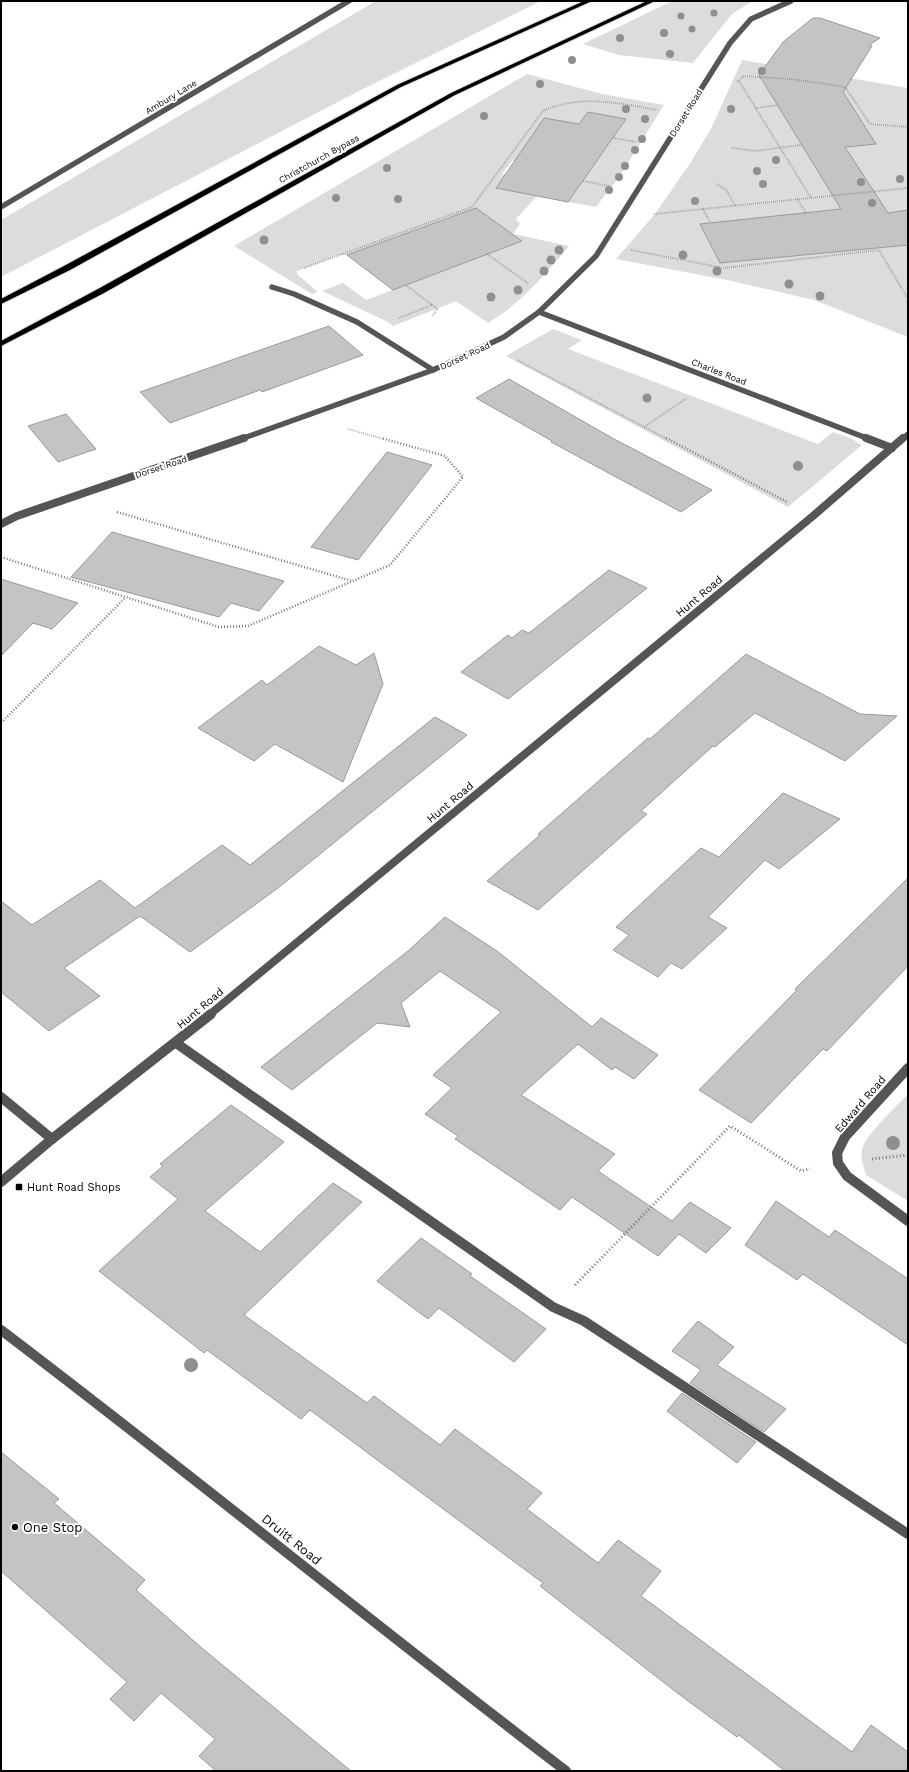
<svg xmlns="http://www.w3.org/2000/svg" width="909" height="1772" viewBox="0 0 909 1772" font-family="'Work Sans',sans-serif">
<style>
.green{fill:#dcdcdc}
.building{fill:#c4c4c4;stroke:#999}
.lines{fill:none;stroke-linecap:round;stroke-linejoin:round}
.primary-casing{stroke:#dbdbdb;stroke-width:2}
.path-far2{stroke:#777;stroke-width:2;stroke-dasharray:0.5 1.5;stroke-linecap:butt}
.path-far1{stroke:#777;stroke-width:2.5;stroke-dasharray:1 2;stroke-linecap:butt}
.path{stroke:#777;stroke-width:3;stroke-dasharray:1 2.5;stroke-linecap:butt}
.service-far1{stroke:#555;stroke-width:5.5}
.service{stroke:#555;stroke-width:10}
.minor-far2{stroke:#555;stroke-width:5.5}
.minor-far1{stroke:#555;stroke-width:8}
.minor{stroke:#555;stroke-width:10}
.primary{fill:#000;fill-rule:evenodd}
.tree{fill:#8f8f8f}
.poi-dot{fill:#000;stroke:#fff;stroke-width:1.5}
.labels{text-anchor:middle;stroke-width:4;stroke-linejoin:round;paint-order:stroke}
.far-street-label{font-size:9px;fill:#000;stroke:#fff}
.street-label{font-size:11px;fill:#000;stroke:#fff}
.poi-label{font-size:11px;fill:#000;stroke:#fff;text-anchor:start}
.near-poi-label{font-size:13px;fill:#000;stroke:#fff;text-anchor:start}
.near-street-label{font-size:13px;fill:#000;stroke:#fff}
</style>
<rect width="100%" height="100%" fill="#fff"/>
<g class="green">
<polygon points="376,1 541,1 359,91 1,277 1,220"/>
<polygon points="672,1 752,1 732,14 693,63 619,55 583,44"/>
<polygon points="742,60 908,88 908,337 814,300 727,280 616,259 655,214 691,162 712,127"/>
<path d="M527,74L602,94L664,105L619,177L596,207L568,202L626,119L588,112L577,127L526,163L512,161L502,174L519,177L537,196L516,219L520,224L513,234L569,246C546,274 520,304 488,323L456,301L393,326L388,322L322,291L343,283L366,300L521,241L465,225L452,216L429,225L443,235L383,256L371,246L347,255H339L297,271V274L318,292L312,294L234,246Z"/>
<polygon points="553,329 582,340 568,349 818,444 833,432 850,438 862,445 788,507 506,356"/>
<path d="M908,1094V1201L866,1175C864,1167 860,1158 862,1150C864,1136 897,1106 908,1094Z"/>
</g>
<g class="building">
<polygon points="813,18 820,18 880,38 869,45 872,46 843,92 876,144 845,147 888,213 908,210 908,245 720,263 700,224 841,209 759,75 783,42"/>
<polygon points="588,112 626,119 568,202 496,188 544,118 579,124"/>
<polygon points="476,208 522,241 393,290 347,255"/>
<polygon points="329,326 363,355 262,392 260,390 170,423 140,392"/>
<polygon points="509,379 614,439 712,490 681,512 551,442 552,441 476,398"/>
<polygon points="66,414 96,449 58,462 28,426"/>
<polygon points="387,452 432,465 358,560 311,547"/>
<polygon points="112,532 205,559 284,581 259,611 231,603 219,617 71,577"/>
<polygon points="609,570 647,588 508,699 461,672 508,635 512,638 522,630 529,633"/>
<polygon points="1,579 78,603 52,629 33,623 1,656"/>
<polygon points="319,646 356,665 374,653 383,684 343,782 275,744 254,761 198,728 262,680 267,685"/>
<polygon points="746,654 860,714 897,716 845,761 755,713 715,747 713,746 641,811 647,814 538,910 487,881 540,835 538,834 648,738 650,739"/>
<polygon points="435,717 467,735 278,888 190,952 140,916 64,968 100,996 49,1031 1,992 1,901 32,925 100,880 135,908 222,845 250,865"/>
<polygon points="783,793 840,819 779,869 765,860 708,917 727,928 682,969 671,963 658,977 613,950 629,935 616,927 701,848 719,857"/>
<polygon points="908,878 908,966 827,1051 823,1049 751,1123 699,1090 797,990 795,989"/>
<polygon points="445,917 497,951 592,1027 601,1018 658,1055 634,1079 615,1067 612,1070 578,1044 521,1095 615,1154 598,1171 672,1221 690,1202 731,1228 706,1253 679,1234 658,1256 572,1197 560,1210 455,1139 458,1136 425,1114 452,1088 433,1075 501,1012 440,971 401,1003 410,1027 377,1023 292,1090 261,1067 408,951"/>
<polygon points="231,1105 284,1142 205,1211 260,1252 333,1183 362,1202 244,1315 367,1403 374,1396 440,1445 455,1429 542,1493 527,1509 598,1563 618,1540 661,1571 641,1596 852,1752 871,1725 908,1752 908,1771 785,1771 739,1735 737,1737 680,1695 540,1586 543,1583 310,1410 301,1419 207,1350 204,1353 99,1271 178,1199 150,1177 163,1166 160,1164"/>
<polygon points="776,1201 829,1237 835,1230 908,1279 908,1345 803,1274 797,1280 745,1245"/>
<polygon points="421,1238 472,1274 470,1276 546,1329 514,1362 439,1308 428,1319 377,1281"/>
<polygon points="698,1321 734,1347 717,1365 786,1409 764,1432 690,1383 701,1370 672,1351"/>
<polygon points="682,1393 756,1442 737,1463 667,1411"/>
<polygon points="1,1452 59,1499 54,1503 145,1580 136,1590 203,1649 351,1771 216,1771 199,1756 215,1739 161,1693 134,1721 110,1699 127,1682 1,1571"/>
</g>
<g class="lines">
<g class="primary-casing">
<g id="primary">
<polygon points="584,1 592,1 401,87 70,270 1,304 1,299 64,266 397,85"/>
<polygon points="647,1 655,1 455,95 104,293 1,346 1,341 98,289 451,93"/>
</g>
</g>
<g class="path-far2">
<polyline points="741,79 743,76 791,79 845,87 870,124 908,127"/>
<polyline points="737,81 739,81 811,198"/>
<polyline points="756,108 778,105"/>
<polyline points="613,138 636,142"/>
<polyline points="732,148 755,151 802,145"/>
<polyline points="583,181 610,186"/>
<polyline points="717,184 727,191 735,206"/>
<polyline points="797,199 806,213"/>
<polyline points="703,209 711,223"/>
<polyline points="654,214 908,188"/>
<polyline points="631,250 724,268 879,250 908,299"/>
<polyline points="487,254 529,284"/>
<path d="M304,268L472,207L543,111C581,94 618,103 657,110"/>
<polyline points="432,305 437,309 432,317"/>
<polyline points="399,318 432,305 406,285"/>
<polyline points="517,360 667,439"/>
<polyline points="644,427 687,398"/>
<polyline points="348,429 384,439"/>
</g>
<g class="path-far1">
<polyline points="666,438 787,502"/>
<polyline points="117,512 352,581"/>
<polyline points="1,557 219,627 248,626 390,565 463,477 445,456 381,438"/>
<polyline points="1,723 125,598"/>
</g>
<g class="path">
<polyline points="872,1159 908,1155"/>
<polyline points="575,1285 730,1126 801,1171 810,1169"/>
</g>
<polyline class="service-far1" points="272,287 294,294 357,322 433,370"/>
<polyline class="service" points="176,1043 553,1307 584,1321 908,1534"/>
<g class="minor-far2">
<polyline points="1,207 349,1"/>
<polyline points="539,312 869,439"/>
<polyline points="241,439 433,370 504,337 539,312 596,256 730,43 751,19 791,1"/>
<polyline points="902,439 908,434"/>
</g>
<g class="minor-far1">
<polyline points="866,438 892,448"/>
<polyline points="1,524 17,516 244,438"/>
<polyline points="209,1015 813,516 903,438"/>
</g>
<g class="minor">
<polyline points="908,1068 845,1137 837,1153 838,1163 847,1176 908,1221"/>
<polyline points="1,1097 52,1139"/>
<polyline points="1,1182 52,1139 211,1014"/>
<path d="M1,1330C191,1474 376,1626 566,1771"/>
</g>
<use href="#primary" class="primary"/>
</g>
<g class="tree">
<circle cx="714" cy="13" r="3.5"/>
<circle cx="681" cy="16" r="3.5"/>
<circle cx="692" cy="29" r="3.5"/>
<circle cx="664" cy="33" r="4"/>
<circle cx="620" cy="38" r="4"/>
<circle cx="670" cy="54" r="4"/>
<circle cx="572" cy="60" r="4"/>
<circle cx="762" cy="71" r="4"/>
<circle cx="540" cy="84" r="4"/>
<circle cx="626" cy="109" r="4"/>
<circle cx="731" cy="109" r="4"/>
<circle cx="484" cy="116" r="4"/>
<circle cx="645" cy="119" r="4"/>
<circle cx="642" cy="139" r="4"/>
<circle cx="635" cy="150" r="4"/>
<circle cx="776" cy="160" r="4"/>
<circle cx="625" cy="166" r="4"/>
<circle cx="387" cy="168" r="4"/>
<circle cx="757" cy="171" r="4"/>
<circle cx="619" cy="177" r="4"/>
<circle cx="900" cy="179" r="4"/>
<circle cx="861" cy="182" r="4"/>
<circle cx="763" cy="184" r="4"/>
<circle cx="609" cy="190" r="4"/>
<circle cx="336" cy="198" r="4"/>
<circle cx="398" cy="199" r="4"/>
<circle cx="695" cy="201" r="4"/>
<circle cx="872" cy="203" r="4"/>
<circle cx="264" cy="240" r="4.5"/>
<circle cx="559" cy="250" r="4.5"/>
<circle cx="683" cy="255" r="4.5"/>
<circle cx="551" cy="260" r="4.5"/>
<circle cx="544" cy="271" r="4.5"/>
<circle cx="717" cy="271" r="4.5"/>
<circle cx="789" cy="284" r="4.5"/>
<circle cx="518" cy="290" r="4.5"/>
<circle cx="820" cy="296" r="4.5"/>
<circle cx="491" cy="297" r="4.5"/>
<circle cx="647" cy="398" r="4.5"/>
<circle cx="798" cy="466" r="5"/>
<circle cx="893" cy="1143" r="7"/>
<circle cx="191" cy="1365" r="7"/>
</g>
<g class="poi-dot">
<rect x="15" y="1183" width="8" height="8" rx="2"/>
<circle cx="15" cy="1527" r="4"/>
</g>
<g class="labels">
<g class="far-street-label">
<text transform="translate(171 97) rotate(-31)" y="3">Ambury Lane</text>
<text transform="translate(686 113) rotate(-58)" y="3">Dorset Road</text>
<text transform="translate(319 159) rotate(-29)" y="3">Christchurch Bypass</text>
<text transform="translate(465 356) rotate(-25)" y="3">Dorset Road</text>
<text transform="translate(719 372) rotate(21)" y="3">Charles Road</text>
<text transform="translate(161 467) rotate(-18)" y="3">Dorset Road</text>
</g>
<g class="street-label">
<text transform="translate(699 596) rotate(-40)" y="4">Hunt Road</text>
<text transform="translate(450 802) rotate(-40)" y="4">Hunt Road</text>
<text transform="translate(200 1008) rotate(-40)" y="4">Hunt Road</text>
<text transform="translate(860 1104) rotate(-49)" y="4">Edward Road</text>
</g>
<g class="poi-label">
<text x="27" y="1191">Hunt Road Shops</text>
</g>
<g class="near-poi-label">
<text x="23" y="1532">One Stop</text>
</g>
<g class="near-street-label">
<text transform="translate(292 1539) rotate(39)" y="5">Druitt Road</text>
</g>
</g>
<rect width="909" height="1772" fill="none" stroke="#000000" stroke-width="4"/>
</svg>
